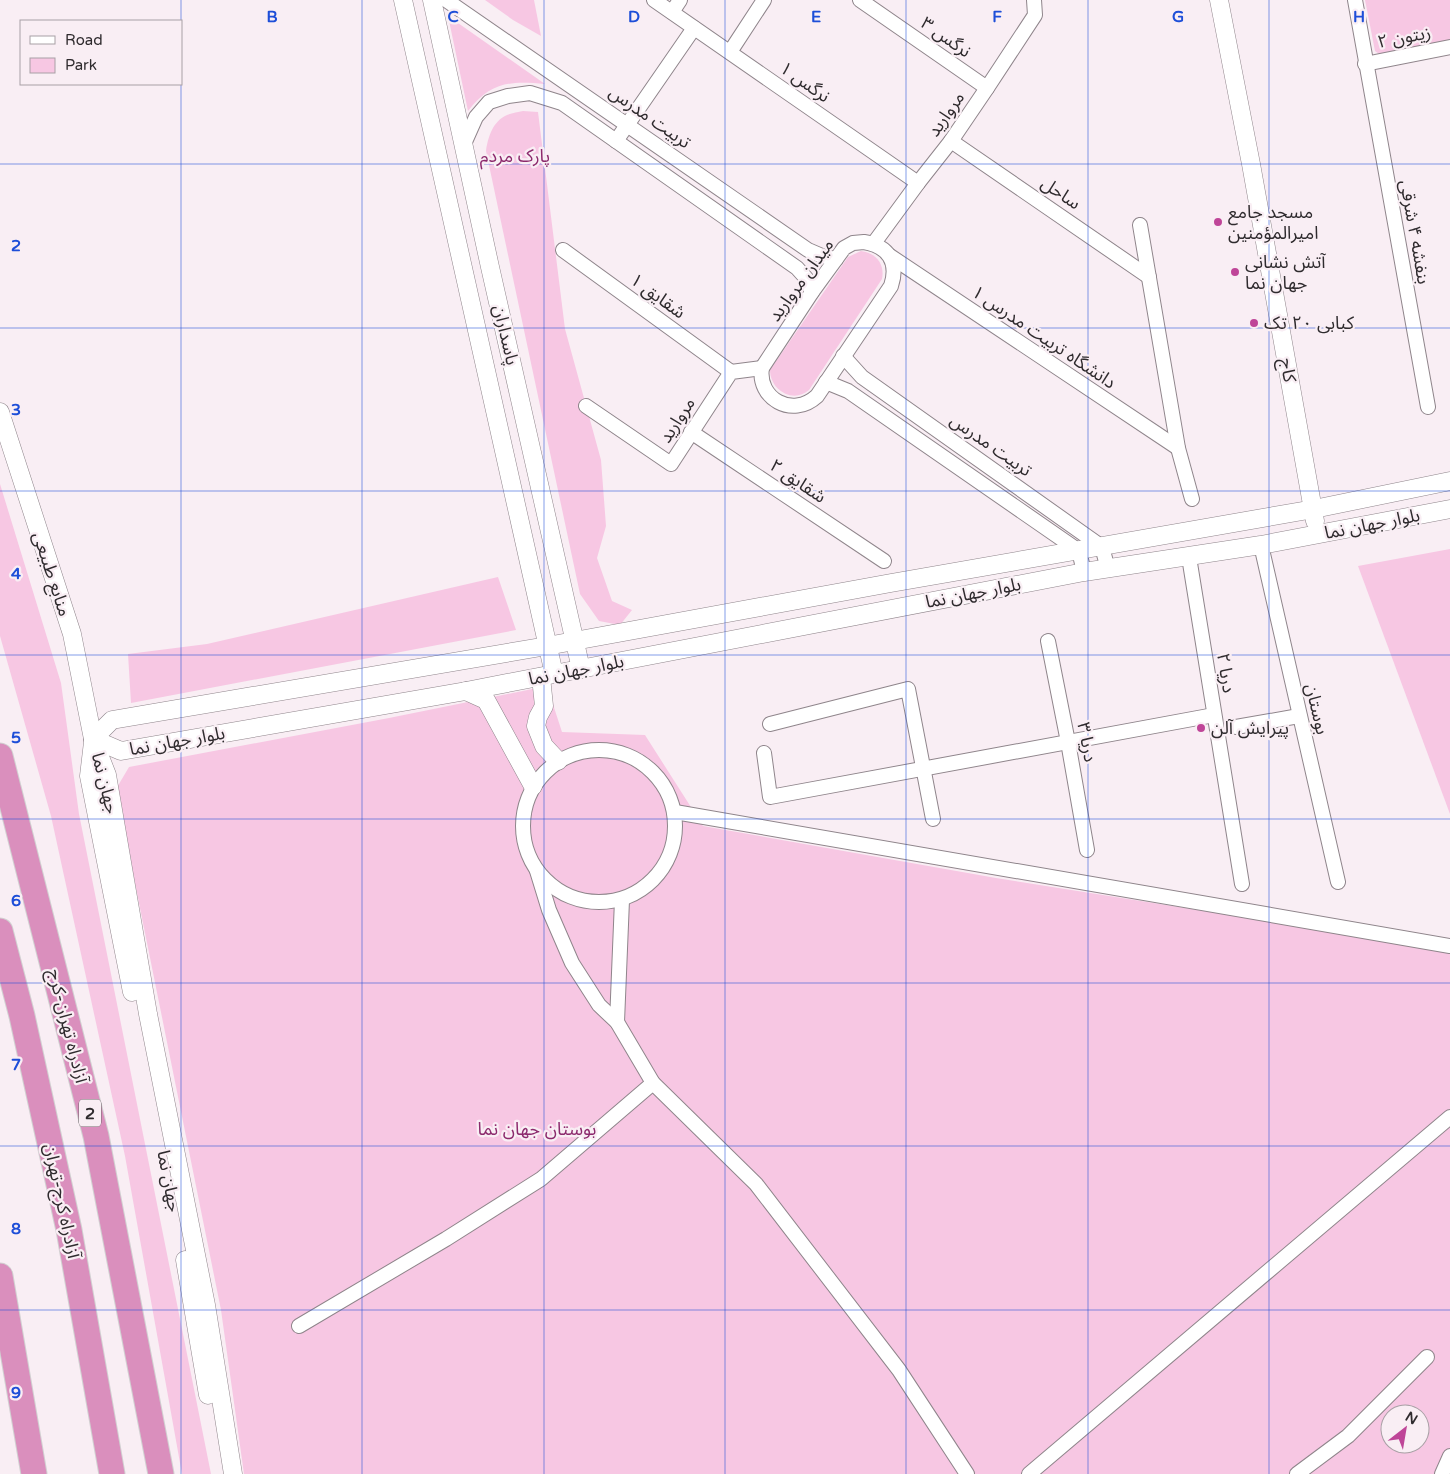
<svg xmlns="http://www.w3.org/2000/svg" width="1450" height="1474" viewBox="0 0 1450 1474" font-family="'Varela Round','Noto Sans Arabic',sans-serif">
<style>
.green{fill:#f7c7e3;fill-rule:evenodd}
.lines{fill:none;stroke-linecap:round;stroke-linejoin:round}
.minor-casing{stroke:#8f858b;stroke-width:16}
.tertiary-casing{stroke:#8f858b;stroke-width:19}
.motorway-casing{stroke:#d1d0d1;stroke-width:27}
.minor{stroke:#fff;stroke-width:14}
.tertiary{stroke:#fff;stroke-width:18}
.motorway{stroke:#da8fbd;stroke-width:25}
.grid{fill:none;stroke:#1d4ed8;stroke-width:1;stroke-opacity:0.55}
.poi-dot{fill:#bf4598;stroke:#f9eef4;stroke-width:2}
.labels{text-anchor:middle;stroke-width:4.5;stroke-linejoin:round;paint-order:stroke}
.shield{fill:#f9eef4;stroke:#6c6669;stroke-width:1}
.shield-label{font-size:16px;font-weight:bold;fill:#2f2b2e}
.street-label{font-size:18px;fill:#2f2b2e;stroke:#f9eef4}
.park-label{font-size:18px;fill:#8c2a6d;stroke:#f9eef4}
.poi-label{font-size:18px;fill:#2f2b2e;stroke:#f9eef4;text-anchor:start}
.grid-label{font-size:16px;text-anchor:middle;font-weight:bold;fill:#1d4ed8;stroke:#f9eef4;stroke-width:4.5;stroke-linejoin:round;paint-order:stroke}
</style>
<rect width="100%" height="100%" fill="#f9eef4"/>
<g class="green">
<polygon points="485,0 534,0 541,36 513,20"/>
<polygon points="1365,0 1450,0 1450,42 1382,56 1375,51"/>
<path d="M448,16L545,84C512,81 491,81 468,111Z"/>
<path d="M523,111L538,112L565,329L601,460L606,526L597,558L612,601L632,610L620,625L599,621L580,594L486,151C488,137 493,121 507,115C512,113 518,112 523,111Z"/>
<path d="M861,251C876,253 885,264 882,279L809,390C793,404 770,390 770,370L848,257Z"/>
<polygon points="0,484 61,683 79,814 211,1474 182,1474 125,1156 51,816 0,636"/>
<polygon points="1450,549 1450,814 1358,566"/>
<polygon points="498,577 516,630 131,703 128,654 207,644"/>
<path d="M547,686L562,732L645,735L703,826L996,878L1450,950V1474H244L221,1310L116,789L129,767L389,718ZM1390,1414H1420V1444H1390Z"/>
</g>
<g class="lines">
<g class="minor-casing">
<g id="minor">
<polyline points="446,0 808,250 822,256 836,259"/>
<polyline points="654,0 918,183"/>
<polyline points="860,0 987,88"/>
<polyline points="1355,0 1428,407"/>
<polyline points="672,12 680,0"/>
<polyline points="730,52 764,0"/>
<polyline points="1365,64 1450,47"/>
<polyline points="616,141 694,28"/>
<polyline points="951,141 1149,277"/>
<polyline points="464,144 476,117 489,102 508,96 530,93 562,103 797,268 806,278 812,292"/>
<polyline points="1140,225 1178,448 1192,499"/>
<path d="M864,242C888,246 899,262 891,286L817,396C792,419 757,398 762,368L812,292L844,248L853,243Z"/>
<polyline points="874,243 918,183 951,141 987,88 1035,15 1034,0"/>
<polyline points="563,250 731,372"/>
<polyline points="890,256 1178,448"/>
<polyline points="843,356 862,377 1102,547 1108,569"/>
<polyline points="826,382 848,391 1079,551 1084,572"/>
<polyline points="586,406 671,464 731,372 762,368"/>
<polyline points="691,432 884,561"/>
<polyline points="1261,545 1338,882"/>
<polyline points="1189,557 1242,884"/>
<polyline points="1048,641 1068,742 1087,850"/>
<polyline points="770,724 908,689 933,819"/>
<polyline points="1236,727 1299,716"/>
<circle cx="599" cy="826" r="76"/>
<polyline points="764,753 770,797 1214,715"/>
<polyline points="675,812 1450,946"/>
<polyline points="537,871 549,910 572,963 599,1005 617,1022 653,1083 756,1184 899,1370 967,1474"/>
<polyline points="617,1022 622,900"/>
<polyline points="299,1326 446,1239 541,1179 653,1083"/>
<polyline points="1029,1474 1450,1117"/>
<polyline points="1297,1474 1348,1436 1427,1357"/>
<polyline points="1442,1474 1450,1456"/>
</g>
</g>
<g class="tertiary-casing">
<g id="tertiary">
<polyline points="403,0 554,674"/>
<polyline points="432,0 490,267 581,669"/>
<polyline points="1219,0 1251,164 1315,521"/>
<polyline points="0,412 72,634 93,739 107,775 148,1014 206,1305 233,1474"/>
<polyline points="541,677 544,706 538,717 536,726 544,746 558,761"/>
<polyline points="466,691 486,700 533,786"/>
<polyline points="93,739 112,720 547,646 891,583 1314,509 1450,481"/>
<polyline points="93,739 121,751 466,691 1084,572 1261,545 1450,509"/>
<polyline points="93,742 89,776 132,992"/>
<polyline points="185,1260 208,1395"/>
</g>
</g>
<g class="motorway-casing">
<g id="motorway">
<polyline points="0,756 96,1136 161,1474"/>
<polyline points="0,931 22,1016 69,1230 112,1474"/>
<polyline points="0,1276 34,1474"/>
</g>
</g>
<use href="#minor" class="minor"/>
<use href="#tertiary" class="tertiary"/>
<use href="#motorway" class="motorway"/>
</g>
<path class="grid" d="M181,0V21M362,0V1474M544,0V1474M725,0V1474M906,0V1474M1088,0V1474M1269,0V1474M181,21V84M181,84V1474M0,164H1450M0,328H1450M0,491H1450M0,655H1450M0,819H1450M0,983H1450M0,1146H1450M0,1310H1450"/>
<g class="poi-dot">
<circle cx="1218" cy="222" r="5"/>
<circle cx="1235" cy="272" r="5"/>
<circle cx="1254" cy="323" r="5"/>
<circle cx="1201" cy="728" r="5"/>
</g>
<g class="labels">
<rect class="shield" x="79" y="1099.5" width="22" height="27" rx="4"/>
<g class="shield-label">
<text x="90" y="1119">2</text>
</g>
<g class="street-label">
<text transform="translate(946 37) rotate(35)" y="6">نرگس ۳</text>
<text transform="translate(1404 37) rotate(-11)" y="6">زیتون ۲</text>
<text transform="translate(805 82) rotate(35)" y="6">نرگس ۱</text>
<text transform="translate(946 114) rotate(-55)" y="6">مروارید</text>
<text transform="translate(650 117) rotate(35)" y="6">تربیت مدرس</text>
<text transform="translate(1061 193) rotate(34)" y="6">ساحل</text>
<text transform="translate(1415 232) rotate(80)" y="6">بنفشه ۴ شرقی</text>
<text transform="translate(801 280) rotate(-54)" y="6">میدان مروارید</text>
<text transform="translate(658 296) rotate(36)" y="6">شقایق ۱</text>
<text transform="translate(506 335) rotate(77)" y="6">پاسداران</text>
<text transform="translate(1044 337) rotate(34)" y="6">۱ دانشگاه تربیت مدرس</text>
<text transform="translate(1288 370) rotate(80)" y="6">کاج</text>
<text transform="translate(677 420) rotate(-57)" y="6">مروارید</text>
<text transform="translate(991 445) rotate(35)" y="6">تربیت مدرس</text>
<text transform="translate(798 481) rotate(34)" y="6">شقایق ۲</text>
<text transform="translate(1372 524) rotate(-11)" y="6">بلوار جهان نما</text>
<text transform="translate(52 574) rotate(72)" y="6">منابع طبیعی</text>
<text transform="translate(973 593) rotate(-11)" y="6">بلوار جهان نما</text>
<text transform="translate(576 670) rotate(-11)" y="6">بلوار جهان نما</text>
<text transform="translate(1226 673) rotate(81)" y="6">دریا ۲</text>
<text transform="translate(1317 709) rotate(77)" y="6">بوستان</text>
<text transform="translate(177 741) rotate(-10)" y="6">بلوار جهان نما</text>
<text transform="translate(1087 742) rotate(79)" y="6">دریا ۳</text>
<text transform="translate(105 783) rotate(76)" y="6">جهان نما</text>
<text transform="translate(68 1026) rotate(76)" y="6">آزادراه تهران-کرج</text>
<text transform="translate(169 1181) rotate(79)" y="6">جهان نما</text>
<text transform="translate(62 1201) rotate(78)" y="6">آزادراه کرج-تهران</text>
</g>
<g class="park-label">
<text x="515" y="162">پارک مردم</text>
<text x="537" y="1135">بوستان جهان نما</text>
</g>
<g class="poi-label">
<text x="1228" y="218">مسجد جامع<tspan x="1228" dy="21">امیرالمؤمنین</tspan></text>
<text x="1245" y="268">آتش نشانی<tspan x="1245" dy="21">جهان نما</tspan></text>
<text x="1264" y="329">کبابی ۲۰ تک</text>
<text x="1211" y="734">پیرایش آلن</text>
</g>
</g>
<g class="grid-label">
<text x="272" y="22">B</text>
<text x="453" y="22">C</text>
<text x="634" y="22">D</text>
<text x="816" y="22">E</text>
<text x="997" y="22">F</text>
<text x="1178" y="22">G</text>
<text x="1359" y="22">H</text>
<text x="16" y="251">2</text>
<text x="16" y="415">3</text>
<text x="16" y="579">4</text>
<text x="16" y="743">5</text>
<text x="16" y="906">6</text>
<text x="16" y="1070">7</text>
<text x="16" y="1234">8</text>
<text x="16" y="1398">9</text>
</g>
<rect x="20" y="20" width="162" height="65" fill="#f9eef4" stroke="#a8a0a5"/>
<rect x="30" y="36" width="25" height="8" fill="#ffffff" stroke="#a8a0a5"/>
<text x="65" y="45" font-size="15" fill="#2f2b2e">Road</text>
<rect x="30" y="58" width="25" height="15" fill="#f7c7e3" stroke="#a8a0a5"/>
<text x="65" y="70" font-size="15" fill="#2f2b2e">Park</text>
<g transform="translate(1405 1429) rotate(31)"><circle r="24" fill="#f9eef4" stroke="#a8a0a5"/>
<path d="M0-4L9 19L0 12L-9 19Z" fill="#bf4598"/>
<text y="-8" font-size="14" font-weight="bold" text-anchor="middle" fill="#2f2b2e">N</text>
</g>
</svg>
